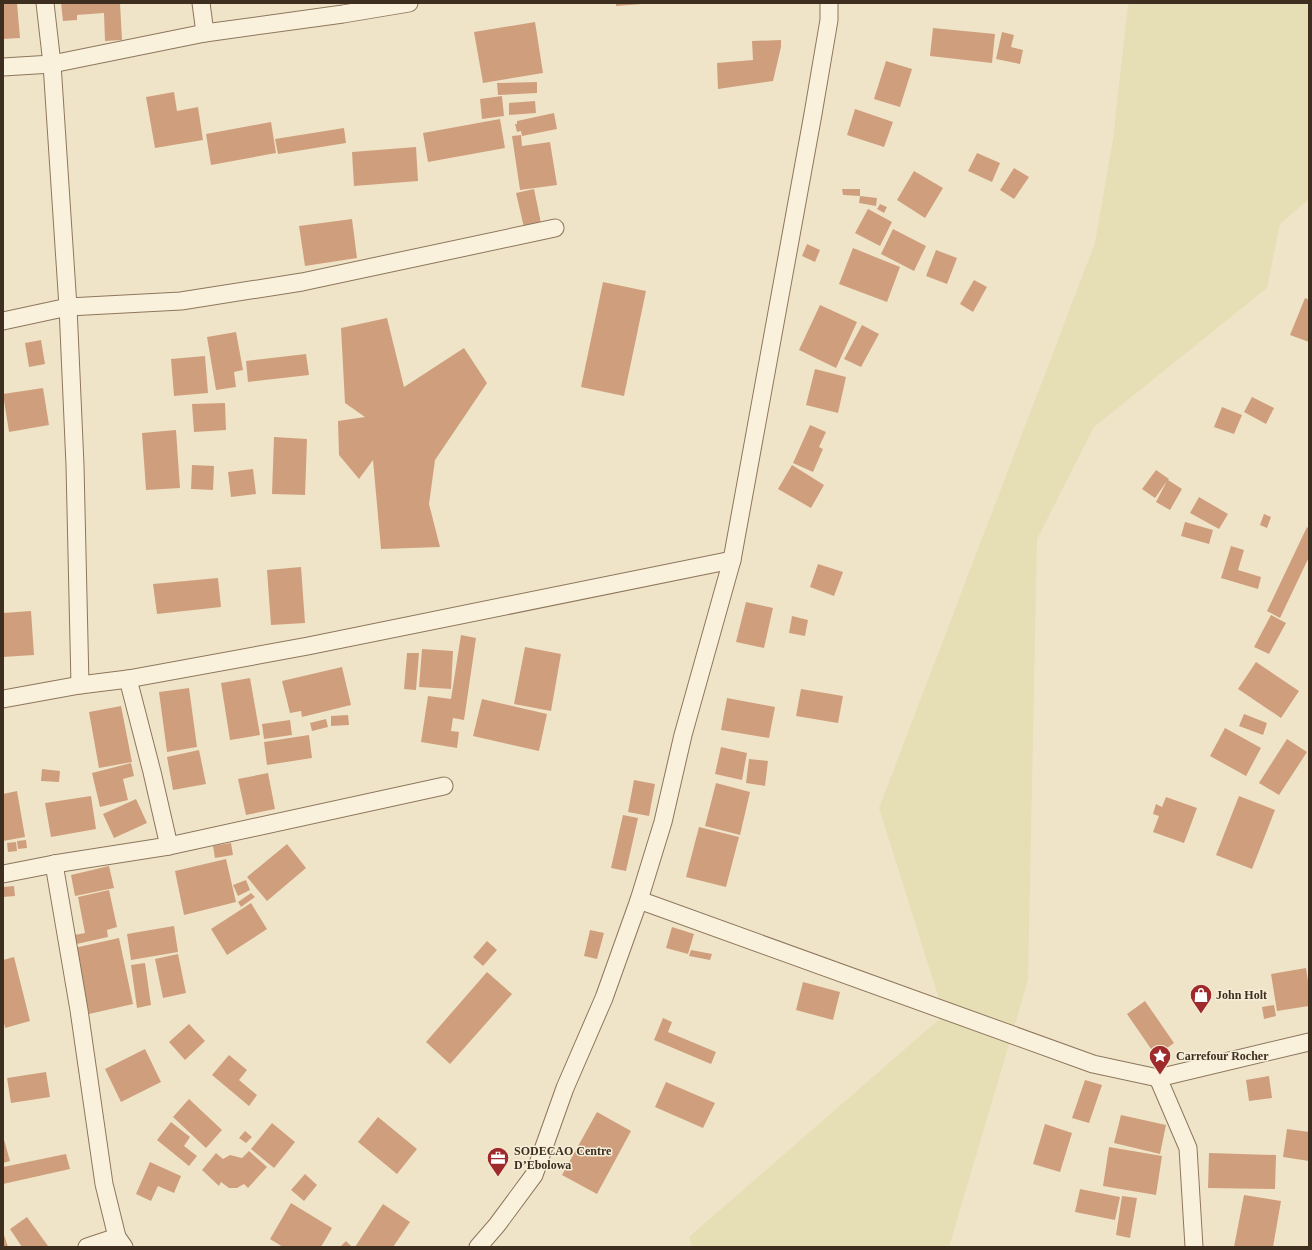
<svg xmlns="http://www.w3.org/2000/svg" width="1312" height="1250" viewBox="0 0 1312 1250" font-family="'Times New Roman',serif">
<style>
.farmland{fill:#e6deb5}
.building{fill:#cf9f7d}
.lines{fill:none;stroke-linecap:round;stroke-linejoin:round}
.minor-casing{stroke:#8d765c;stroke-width:19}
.minor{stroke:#faf1dc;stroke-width:17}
.labels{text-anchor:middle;stroke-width:3;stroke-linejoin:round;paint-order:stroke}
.poi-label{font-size:12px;font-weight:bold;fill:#3d2e20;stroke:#f7eed8;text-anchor:start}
</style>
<rect width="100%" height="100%" fill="#f0e4c8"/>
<polygon class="farmland" points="1130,3 1309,3 1309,199 1280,224 1267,288 1094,427 1037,539 1028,980 949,1247 692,1247 689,1237 944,1015 879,808 1095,243 1113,139 1128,6"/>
<g class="building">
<polygon points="3,3 17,3 20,38 3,39"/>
<polygon points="61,3 120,3 122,40 105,41 104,13 77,15 77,20 63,21"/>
<polygon points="616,3 641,3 642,4 616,6"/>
<polygon points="535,22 543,73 483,83 474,32"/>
<polygon points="933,28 995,34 992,63 930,56"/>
<polygon points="1002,32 1014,35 1011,47 1023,50 1020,64 996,59"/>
<polygon points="781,40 781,47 773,81 718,89 717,63 753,60 752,41"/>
<polygon points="886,61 912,69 900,107 874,99"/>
<polygon points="537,82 537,93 498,95 497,83"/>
<polygon points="174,92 177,111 198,107 203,140 155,148 146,97"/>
<polygon points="502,96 504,116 482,119 480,99"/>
<polygon points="535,101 536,113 509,115 509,103"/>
<polygon points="855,109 893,122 884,147 847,135"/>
<polygon points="554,113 557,129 522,136 521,131 517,132 515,124 517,124 517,121"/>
<polygon points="500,119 505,148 428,162 423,133"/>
<polygon points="271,122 276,153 211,165 206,134"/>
<polygon points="344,128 346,143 278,154 275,139"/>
<polygon points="521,135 522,146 550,142 557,185 520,190 512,136"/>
<polygon points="416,147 418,181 354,186 352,152"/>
<polygon points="977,153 1000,163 992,182 968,171"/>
<polygon points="1014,168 1029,177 1014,199 1000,190"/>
<polygon points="914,171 943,188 925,218 897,200"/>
<polygon points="534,189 542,228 525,232 516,193"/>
<polygon points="842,189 860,189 860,196 877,198 876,206 859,203 860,196 843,195"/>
<polygon points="880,204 887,207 884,213 877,209"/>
<polygon points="868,209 892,222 880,246 855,233"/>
<polygon points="352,219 357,258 305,266 299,226"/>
<polygon points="893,229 926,246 914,271 881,254"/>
<polygon points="807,244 820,250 815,262 802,256"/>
<polygon points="853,248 900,267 887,302 839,284"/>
<polygon points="936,250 957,258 947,284 926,276"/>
<polygon points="974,280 987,287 973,312 960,304"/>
<polygon points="603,282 646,291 624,396 581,387"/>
<polygon points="1305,298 1309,300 1309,342 1290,335"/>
<polygon points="820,305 857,322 836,368 799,350"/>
<polygon points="387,318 404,387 464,348 487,383 435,460 429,504 440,547 381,549 373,460 359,479 339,455 338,421 365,417 345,403 341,328"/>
<polygon points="862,325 879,334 861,367 844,359"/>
<polygon points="236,332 243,370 234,372 236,387 216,390 207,337"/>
<polygon points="41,340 45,364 29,367 25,343"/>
<polygon points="306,354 309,375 248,382 246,361"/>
<polygon points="205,356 208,393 174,396 171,359"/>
<polygon points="815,369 846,377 838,413 806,405"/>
<polygon points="43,388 49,425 9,432 3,394"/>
<polygon points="1252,397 1274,408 1266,424 1244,412"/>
<polygon points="225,403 226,430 194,432 192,404"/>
<polygon points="1222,407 1242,415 1234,434 1214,427"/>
<polygon points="810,425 826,432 819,447 823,449 813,472 793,463"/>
<polygon points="176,430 180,488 146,490 142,433"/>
<polygon points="274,437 307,439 305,495 272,494"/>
<polygon points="192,465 214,466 213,490 191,489"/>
<polygon points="792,465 824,485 811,508 778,489"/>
<polygon points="253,469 256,494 231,497 228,472"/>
<polygon points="1156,470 1169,479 1168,480 1182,489 1170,510 1156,502 1167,481 1155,498 1142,489"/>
<polygon points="1199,497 1228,514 1219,529 1190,513"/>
<polygon points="1264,514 1271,517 1267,528 1260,525"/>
<polygon points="1185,522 1213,530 1209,544 1181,536"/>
<polygon points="1307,527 1309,529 1309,557 1280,618 1267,611"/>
<polygon points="1231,546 1244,550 1238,570 1261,577 1258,589 1221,578"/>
<polygon points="818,564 843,572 834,596 810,587"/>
<polygon points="301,567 305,623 271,625 267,570"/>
<polygon points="218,578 221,607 157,614 153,584"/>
<polygon points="746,602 773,608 764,648 736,642"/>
<polygon points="31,611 34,655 3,657 3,613"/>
<polygon points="1271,615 1286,623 1269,654 1254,647"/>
<polygon points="792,616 808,620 805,636 789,633"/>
<polygon points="461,635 476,638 464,720 453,718 451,731 459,732 457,748 421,742 428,696 451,699"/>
<polygon points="525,647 561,654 551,711 514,704"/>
<polygon points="422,649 453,651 451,689 419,687"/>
<polygon points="407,653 419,653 416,690 404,689"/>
<polygon points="1256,662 1299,691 1281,718 1238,689"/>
<polygon points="342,667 351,705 302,717 301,711 290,713 282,681"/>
<polygon points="250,678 260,735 230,740 221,683"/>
<polygon points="189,688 197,747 167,752 159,692"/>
<polygon points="801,689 843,696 838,723 796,716"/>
<polygon points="727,698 775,707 769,738 721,730"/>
<polygon points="482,699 547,714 539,751 473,736"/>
<polygon points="121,706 132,762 99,768 89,712"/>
<polygon points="1244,714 1267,723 1263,735 1239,726"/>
<polygon points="348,715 349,725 331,726 331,716"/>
<polygon points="326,719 328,727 312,731 310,723"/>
<polygon points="290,720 292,735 264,739 262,724"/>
<polygon points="1225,728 1261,748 1246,776 1210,756"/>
<polygon points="309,735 312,758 267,765 264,742"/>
<polygon points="1287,739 1307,752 1279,795 1259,783"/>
<polygon points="721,747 747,753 742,780 715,774"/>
<polygon points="199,750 206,784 173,790 167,757"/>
<polygon points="749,759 768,761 765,786 746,783"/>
<polygon points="131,763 134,776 123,779 128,800 100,807 92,773"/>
<polygon points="42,769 60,771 59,782 41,781"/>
<polygon points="268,773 275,809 246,815 238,779"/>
<polygon points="634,780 655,784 649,816 628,812"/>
<polygon points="716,783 750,792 740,835 705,826"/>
<polygon points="17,791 25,837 3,841 3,794"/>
<polygon points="91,796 96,829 51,837 45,803"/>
<polygon points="1239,796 1275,810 1252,869 1216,855"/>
<polygon points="1166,797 1197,808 1184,843 1153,832 1159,816 1153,814 1156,804 1162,807"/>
<polygon points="136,799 147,823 114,838 103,814"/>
<polygon points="623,815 638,818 626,871 611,868"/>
<polygon points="699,827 739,837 726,887 686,877"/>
<polygon points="26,840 27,848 18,849 17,841"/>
<polygon points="16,842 17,851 8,852 7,843"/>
<polygon points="231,843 233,855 215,858 213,846"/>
<polygon points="287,844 306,868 267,901 247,877"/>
<polygon points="226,859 236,902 184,915 175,871"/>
<polygon points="109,866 114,888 75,896 71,875"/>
<polygon points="246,880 250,890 238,896 233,885"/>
<polygon points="14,886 15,896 3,897 3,887"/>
<polygon points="109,890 117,927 107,930 108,937 72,945 69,936 85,933 78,897"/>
<polygon points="251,893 255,897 241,907 238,902"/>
<polygon points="251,903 267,929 227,955 211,929"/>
<polygon points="174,926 178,952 131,960 127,934"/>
<polygon points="672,927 694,934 688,954 666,948"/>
<polygon points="590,930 604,933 597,959 584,956"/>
<polygon points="119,938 133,1004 89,1014 74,948"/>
<polygon points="487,941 497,950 483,966 473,957"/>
<polygon points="691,950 712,954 710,960 689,956"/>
<polygon points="178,954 186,993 163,998 155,959"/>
<polygon points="14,957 30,1021 5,1028 3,1018 3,960"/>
<polygon points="145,963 151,1005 137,1008 131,965"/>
<polygon points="1306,968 1309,988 1309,1006 1277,1011 1271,974"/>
<polygon points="487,972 512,994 450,1064 426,1042"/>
<polygon points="803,982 840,992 833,1020 796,1010"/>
<polygon points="1145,1001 1174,1043 1156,1056 1127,1014"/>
<polygon points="1274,1005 1276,1016 1264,1019 1262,1007"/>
<polygon points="663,1018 672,1022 668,1032 716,1052 711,1064 654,1040"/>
<polygon points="189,1024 205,1041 185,1060 169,1042"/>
<polygon points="145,1049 161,1082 121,1102 105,1069"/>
<polygon points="229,1055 247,1070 239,1080 257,1095 249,1106 212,1075"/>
<polygon points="46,1072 50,1097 11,1103 7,1078"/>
<polygon points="1269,1076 1272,1098 1249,1101 1246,1080"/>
<polygon points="1085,1080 1102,1085 1089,1123 1072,1118"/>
<polygon points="666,1082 715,1103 703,1128 655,1107"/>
<polygon points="189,1099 222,1130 206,1148 173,1117"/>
<polygon points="597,1112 631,1131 597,1194 562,1175"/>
<polygon points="1121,1115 1166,1125 1160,1154 1114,1143"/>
<polygon points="378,1117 417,1149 397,1174 358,1142"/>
<polygon points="171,1122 190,1137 184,1146 197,1156 189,1166 157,1140"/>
<polygon points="272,1123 295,1142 274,1168 251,1149"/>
<polygon points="1045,1124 1072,1133 1060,1172 1033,1164"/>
<polygon points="1287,1129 1309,1132 1309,1161 1283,1157"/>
<polygon points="245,1131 252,1137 246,1143 239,1138"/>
<polygon points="3,1136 10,1161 3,1163"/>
<polygon points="1109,1147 1162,1156 1156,1195 1103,1186"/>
<polygon points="249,1151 267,1167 248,1188 244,1184 237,1188 229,1188 221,1182 219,1186 202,1170 216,1153 223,1159 230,1155 242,1158"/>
<polygon points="1209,1153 1276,1155 1275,1189 1208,1188"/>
<polygon points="66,1154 70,1169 3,1184 3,1167"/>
<polygon points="150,1162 181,1176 174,1193 158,1186 151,1201 136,1194"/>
<polygon points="305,1174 317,1185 304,1201 291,1190"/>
<polygon points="1080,1189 1120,1197 1115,1220 1075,1212"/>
<polygon points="1244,1195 1281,1201 1273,1247 1234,1247"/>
<polygon points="1122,1196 1137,1198 1130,1238 1116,1235"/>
<polygon points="291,1203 332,1228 321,1247 283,1247 270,1239"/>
<polygon points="383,1204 410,1222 393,1247 355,1247"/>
<polygon points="27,1217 48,1246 46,1247 22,1247 10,1229"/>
<polygon points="3,1232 8,1247 3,1247"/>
<polygon points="346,1241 352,1247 340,1247"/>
</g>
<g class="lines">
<g class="minor-casing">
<g id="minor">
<polyline points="45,3 52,64 68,307 75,465 80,685"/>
<polyline points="201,3 205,33"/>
<polyline points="3,67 52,64 205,33 343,14 409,3"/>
<polyline points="3,321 68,307 181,301 302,282 555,228"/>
<polyline points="128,679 152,772 169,846"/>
<polyline points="3,699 80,685 128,679 308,646 732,560"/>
<polyline points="54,864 79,1010 104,1184 117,1237 124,1247"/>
<polyline points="3,874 54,864 169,846 444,786"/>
<polyline points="639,900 1093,1064 1158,1078 1309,1042"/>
<polyline points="1158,1078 1188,1148 1194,1247"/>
<polyline points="87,1247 117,1237"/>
<polyline points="478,1247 497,1225 534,1175 565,1088 604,998 639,900 663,822 683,735 732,560 813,114 829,20 829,3"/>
</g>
</g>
<use href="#minor" class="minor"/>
</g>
<defs>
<g id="shop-pin" transform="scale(1.15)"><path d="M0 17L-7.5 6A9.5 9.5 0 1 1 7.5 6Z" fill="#9e2a2b" stroke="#f7eed8"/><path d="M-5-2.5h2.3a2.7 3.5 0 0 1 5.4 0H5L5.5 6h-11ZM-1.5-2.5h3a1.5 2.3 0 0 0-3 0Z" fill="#fff"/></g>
<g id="sight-pin" transform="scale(1.15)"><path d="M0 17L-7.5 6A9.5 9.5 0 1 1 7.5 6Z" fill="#9e2a2b" stroke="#f7eed8"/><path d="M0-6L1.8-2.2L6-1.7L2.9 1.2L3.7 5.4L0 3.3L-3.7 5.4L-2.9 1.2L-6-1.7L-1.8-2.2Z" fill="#fff"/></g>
<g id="office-pin" transform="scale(1.15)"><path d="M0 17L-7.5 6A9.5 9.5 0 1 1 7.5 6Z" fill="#9e2a2b" stroke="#f7eed8"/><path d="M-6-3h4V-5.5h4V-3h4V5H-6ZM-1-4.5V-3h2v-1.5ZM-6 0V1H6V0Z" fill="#fff"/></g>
</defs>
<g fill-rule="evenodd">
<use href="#shop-pin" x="1201" y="995"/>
<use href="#sight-pin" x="1160" y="1056"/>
<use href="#office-pin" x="498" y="1158"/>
</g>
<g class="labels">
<g class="poi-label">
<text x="1216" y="999">John Holt</text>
<text x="1176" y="1060">Carrefour Rocher</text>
<text x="514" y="1155">SODECAO Centre<tspan x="514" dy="14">D’Ebolowa</tspan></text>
</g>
</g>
<rect width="1312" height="1250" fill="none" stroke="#3d2e20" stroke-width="8"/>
</svg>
